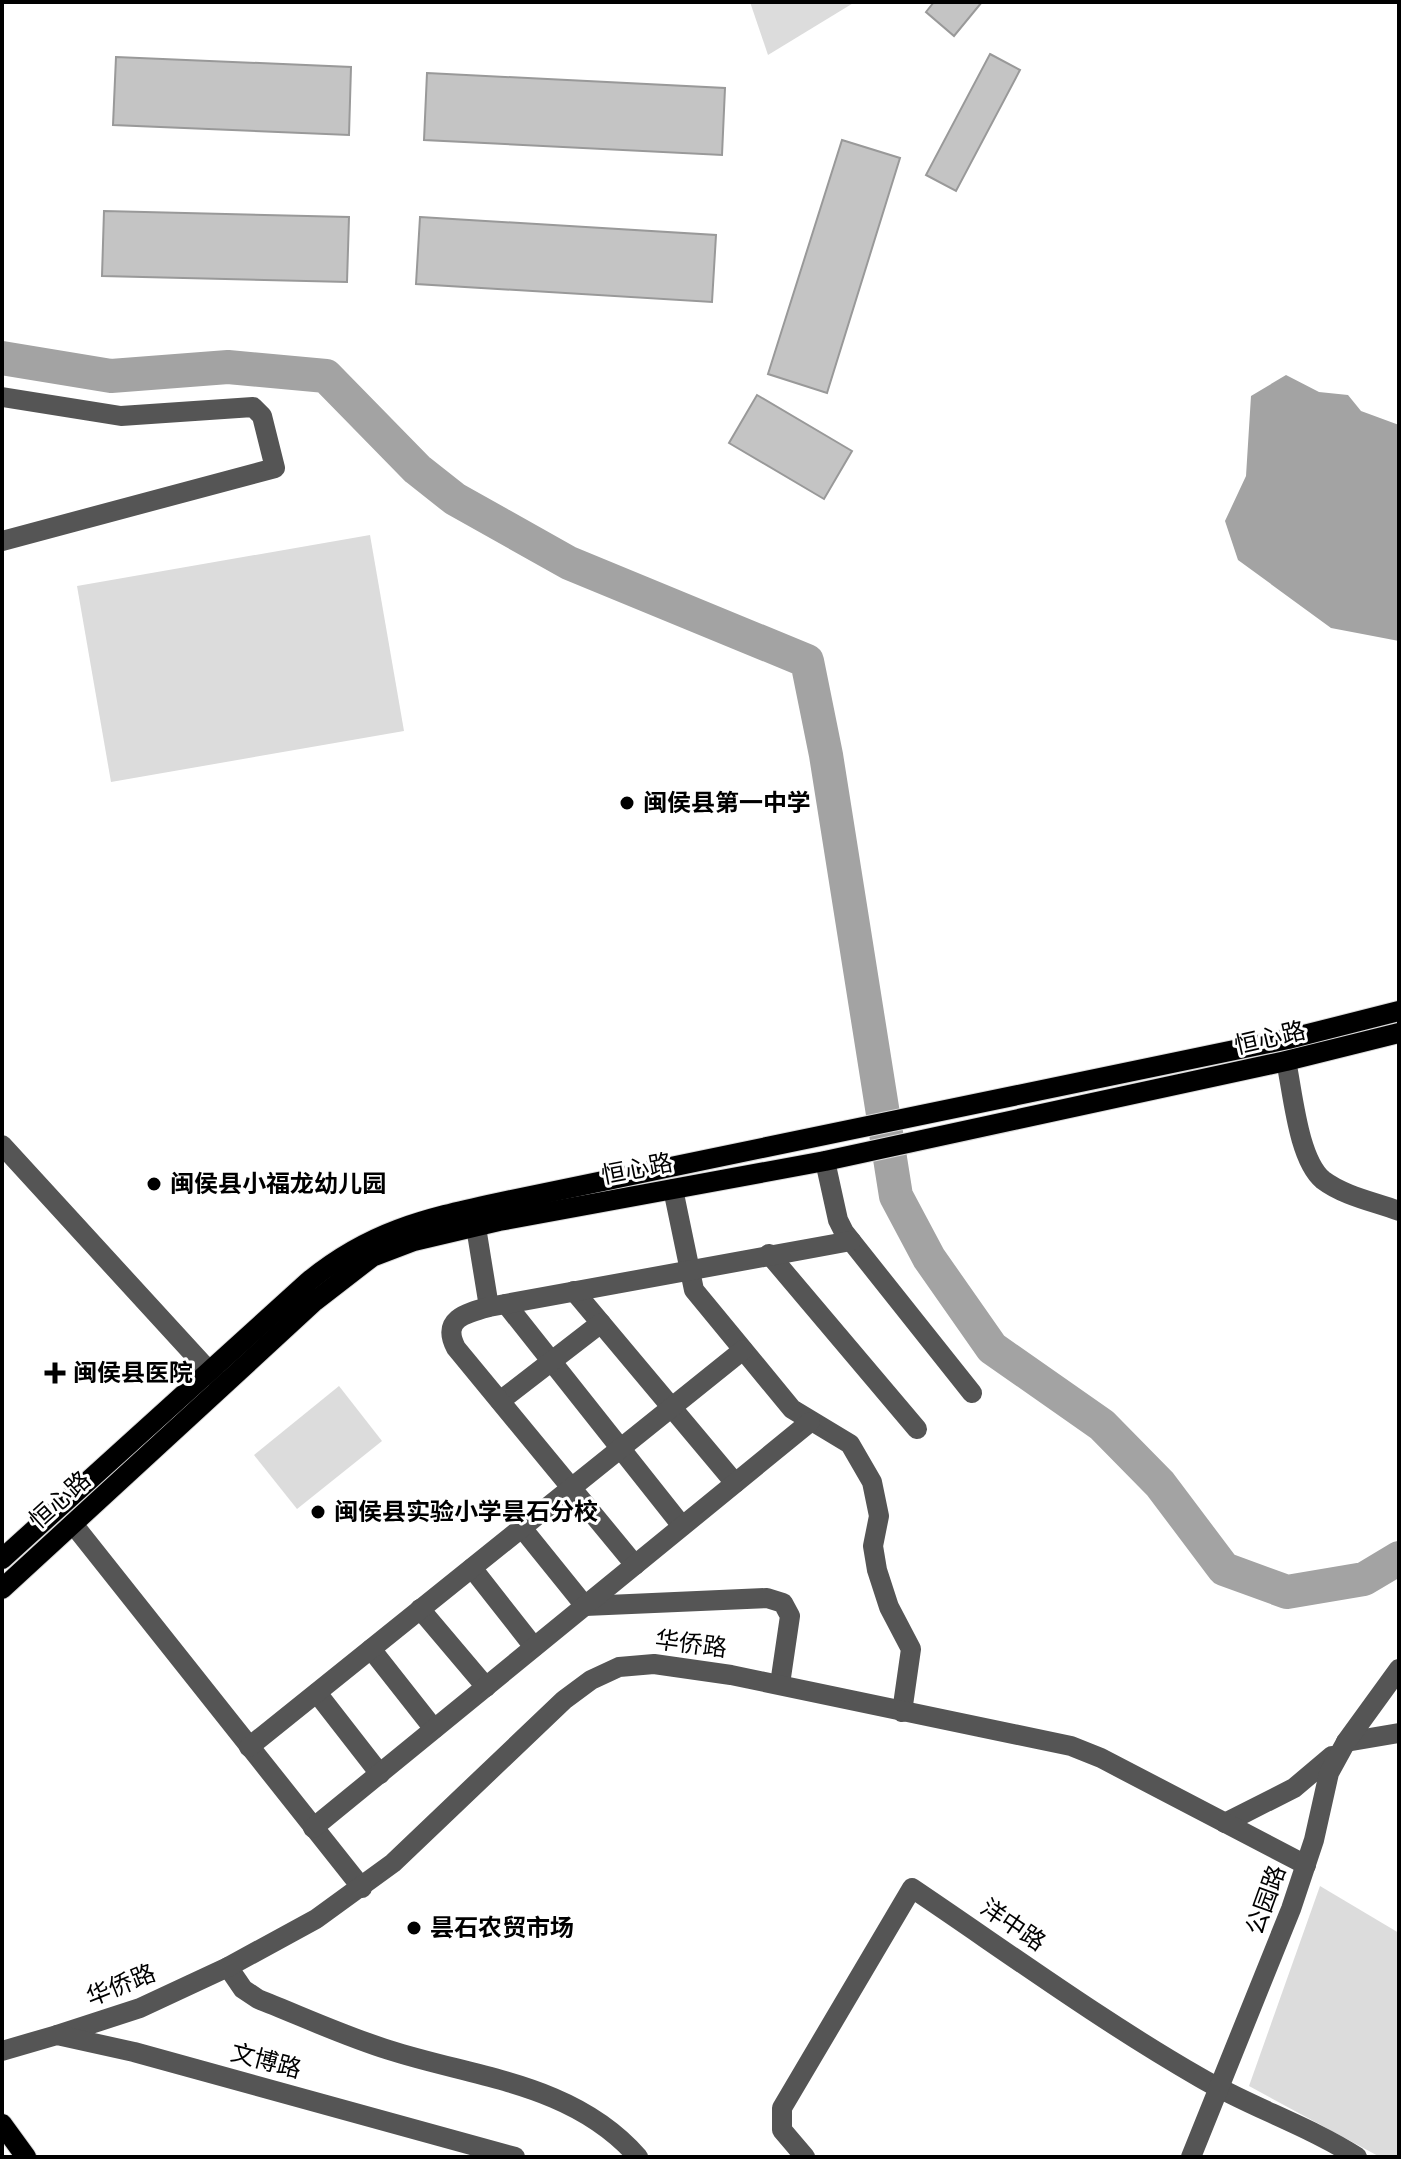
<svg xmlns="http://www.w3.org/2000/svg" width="1401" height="2159" viewBox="0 0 1401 2159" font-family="'Fira Sans','Noto Sans SC',sans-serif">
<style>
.green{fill:#dcdcdc}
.water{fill:#a3a3a3}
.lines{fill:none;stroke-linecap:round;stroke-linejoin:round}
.river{stroke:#a3a3a3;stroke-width:34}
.building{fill:#c4c4c4;stroke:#999;stroke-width:2}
.major-casing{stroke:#dbdbdb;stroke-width:22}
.minor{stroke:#555;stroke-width:20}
.major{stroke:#000;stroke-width:20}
.poi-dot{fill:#000;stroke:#fff;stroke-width:3}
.labels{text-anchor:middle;stroke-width:6;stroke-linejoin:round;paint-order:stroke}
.poi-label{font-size:24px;font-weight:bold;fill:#000;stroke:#fff;text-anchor:start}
.street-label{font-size:24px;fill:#000;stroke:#fff}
</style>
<rect width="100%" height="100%" fill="#fff"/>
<g class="green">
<polygon points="750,2 855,2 768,55"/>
<polygon points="370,535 404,731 111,782 77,586"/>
<polygon points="339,1386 382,1441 297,1509 254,1455"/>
<polygon points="1320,1886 1399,1933 1399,2157 1380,2157 1249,2086"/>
</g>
<polygon class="water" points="1286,375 1319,392 1348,395 1361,411 1399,425 1399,641 1331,628 1238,560 1225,521 1246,476 1251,396"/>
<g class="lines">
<polyline class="river" points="2,358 111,376 228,367 326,376 417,469 455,499 569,563 807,661 826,755 896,1196 929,1258 992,1348 1102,1425 1160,1484 1224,1569 1287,1592 1364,1579 1399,1558"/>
</g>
<g class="building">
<polygon points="934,2 982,2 954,36 926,12"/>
<polygon points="990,54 1020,70 956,191 926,175"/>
<polygon points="116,57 351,67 349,135 113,125"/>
<polygon points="427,73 725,88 722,155 424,140"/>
<polygon points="842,140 900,158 827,393 768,374"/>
<polygon points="104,211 349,217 347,282 102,276"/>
<polygon points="420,217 716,235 712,302 416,284"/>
<polygon points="757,395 852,451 824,499 729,443"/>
</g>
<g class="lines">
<g class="major-casing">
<g id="major">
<path d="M2,1559L309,1281C369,1232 423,1219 497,1203L1288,1039L1399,1011"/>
<polyline points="2,1589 315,1301 372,1257 414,1241 499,1221 825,1161 1286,1061 1399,1033"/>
<polyline points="2,2124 26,2157"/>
</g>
</g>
<g class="minor">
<polyline points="2,397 121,416 253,407 262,416 275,468 2,541"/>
<path d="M1286,1061C1293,1093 1298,1159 1323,1180C1344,1196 1375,1202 1399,1211"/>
<polyline points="2,1145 221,1384"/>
<polyline points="825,1161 838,1220 844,1232 972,1393"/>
<polyline points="673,1189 694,1290 792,1409 850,1444 872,1482 879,1516 873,1546 877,1570 889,1607 911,1649 902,1712"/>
<polyline points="476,1227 489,1307"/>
<polyline points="769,1254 917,1429"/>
<polyline points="574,1291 735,1483"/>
<polyline points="506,1304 682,1526"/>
<polyline points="500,1401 601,1323"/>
<polyline points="73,1524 362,1888"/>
<polyline points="522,1528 585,1606 767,1598 783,1603 790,1616 780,1684"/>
<path d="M635,1565L456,1348C441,1319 466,1313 489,1307L851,1241"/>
<polyline points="472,1568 534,1647"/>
<polyline points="420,1609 486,1687"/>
<polyline points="371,1649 434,1729"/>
<polyline points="317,1693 380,1774"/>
<polyline points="1346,1742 1399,1733"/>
<polyline points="249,1747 743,1350"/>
<polyline points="1225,1823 1294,1788 1332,1756"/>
<polyline points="313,1828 810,1422"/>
<path d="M228,1967L243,1989L258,1999C301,2016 344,2036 389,2050C476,2078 573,2083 638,2157"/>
<polyline points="57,2035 140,2008 228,1967 316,1919 393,1863 564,1700 591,1680 619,1667 654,1664 731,1675 1071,1746 1101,1758 1306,1865"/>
<polyline points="2,2051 57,2035 134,2052 515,2157"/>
<path d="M805,2157L782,2130V2108L912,1888C1007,1952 1100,2020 1199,2077C1250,2107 1307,2125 1357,2157"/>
<polyline points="1191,2157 1291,1909 1314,1840 1329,1773 1346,1742 1399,1669"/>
</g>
<use href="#major" class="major"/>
</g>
<g class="poi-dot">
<circle cx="627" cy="803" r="8"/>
<circle cx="154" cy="1184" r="8"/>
<path d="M51 1361h8v8h8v8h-8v8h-8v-8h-8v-8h8z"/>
<circle cx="318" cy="1512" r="8"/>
<circle cx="414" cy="1928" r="8"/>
</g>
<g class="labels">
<g class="poi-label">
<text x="643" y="811">闽侯县第一中学</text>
<text x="170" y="1192">闽侯县小福龙幼儿园</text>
<text x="73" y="1381">闽侯县医院</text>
<text x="334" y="1520">闽侯县实验小学昙石分校</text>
<text x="430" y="1936">昙石农贸市场</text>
</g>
<g class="street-label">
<text transform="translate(1270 1038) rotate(-13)" y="8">恒心路</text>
<text transform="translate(637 1169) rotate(-11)" y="8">恒心路</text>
<text transform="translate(60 1500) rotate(-42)" y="8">恒心路</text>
<text transform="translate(691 1644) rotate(7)" y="8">华侨路</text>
<text transform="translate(1266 1900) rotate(-70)" y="8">公园路</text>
<text transform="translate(1013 1925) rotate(34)" y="8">洋中路</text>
<text transform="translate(121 1985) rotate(-22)" y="8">华侨路</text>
<text transform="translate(266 2061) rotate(15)" y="8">文博路</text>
</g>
</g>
<rect width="1401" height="2159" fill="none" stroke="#000000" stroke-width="8"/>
</svg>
